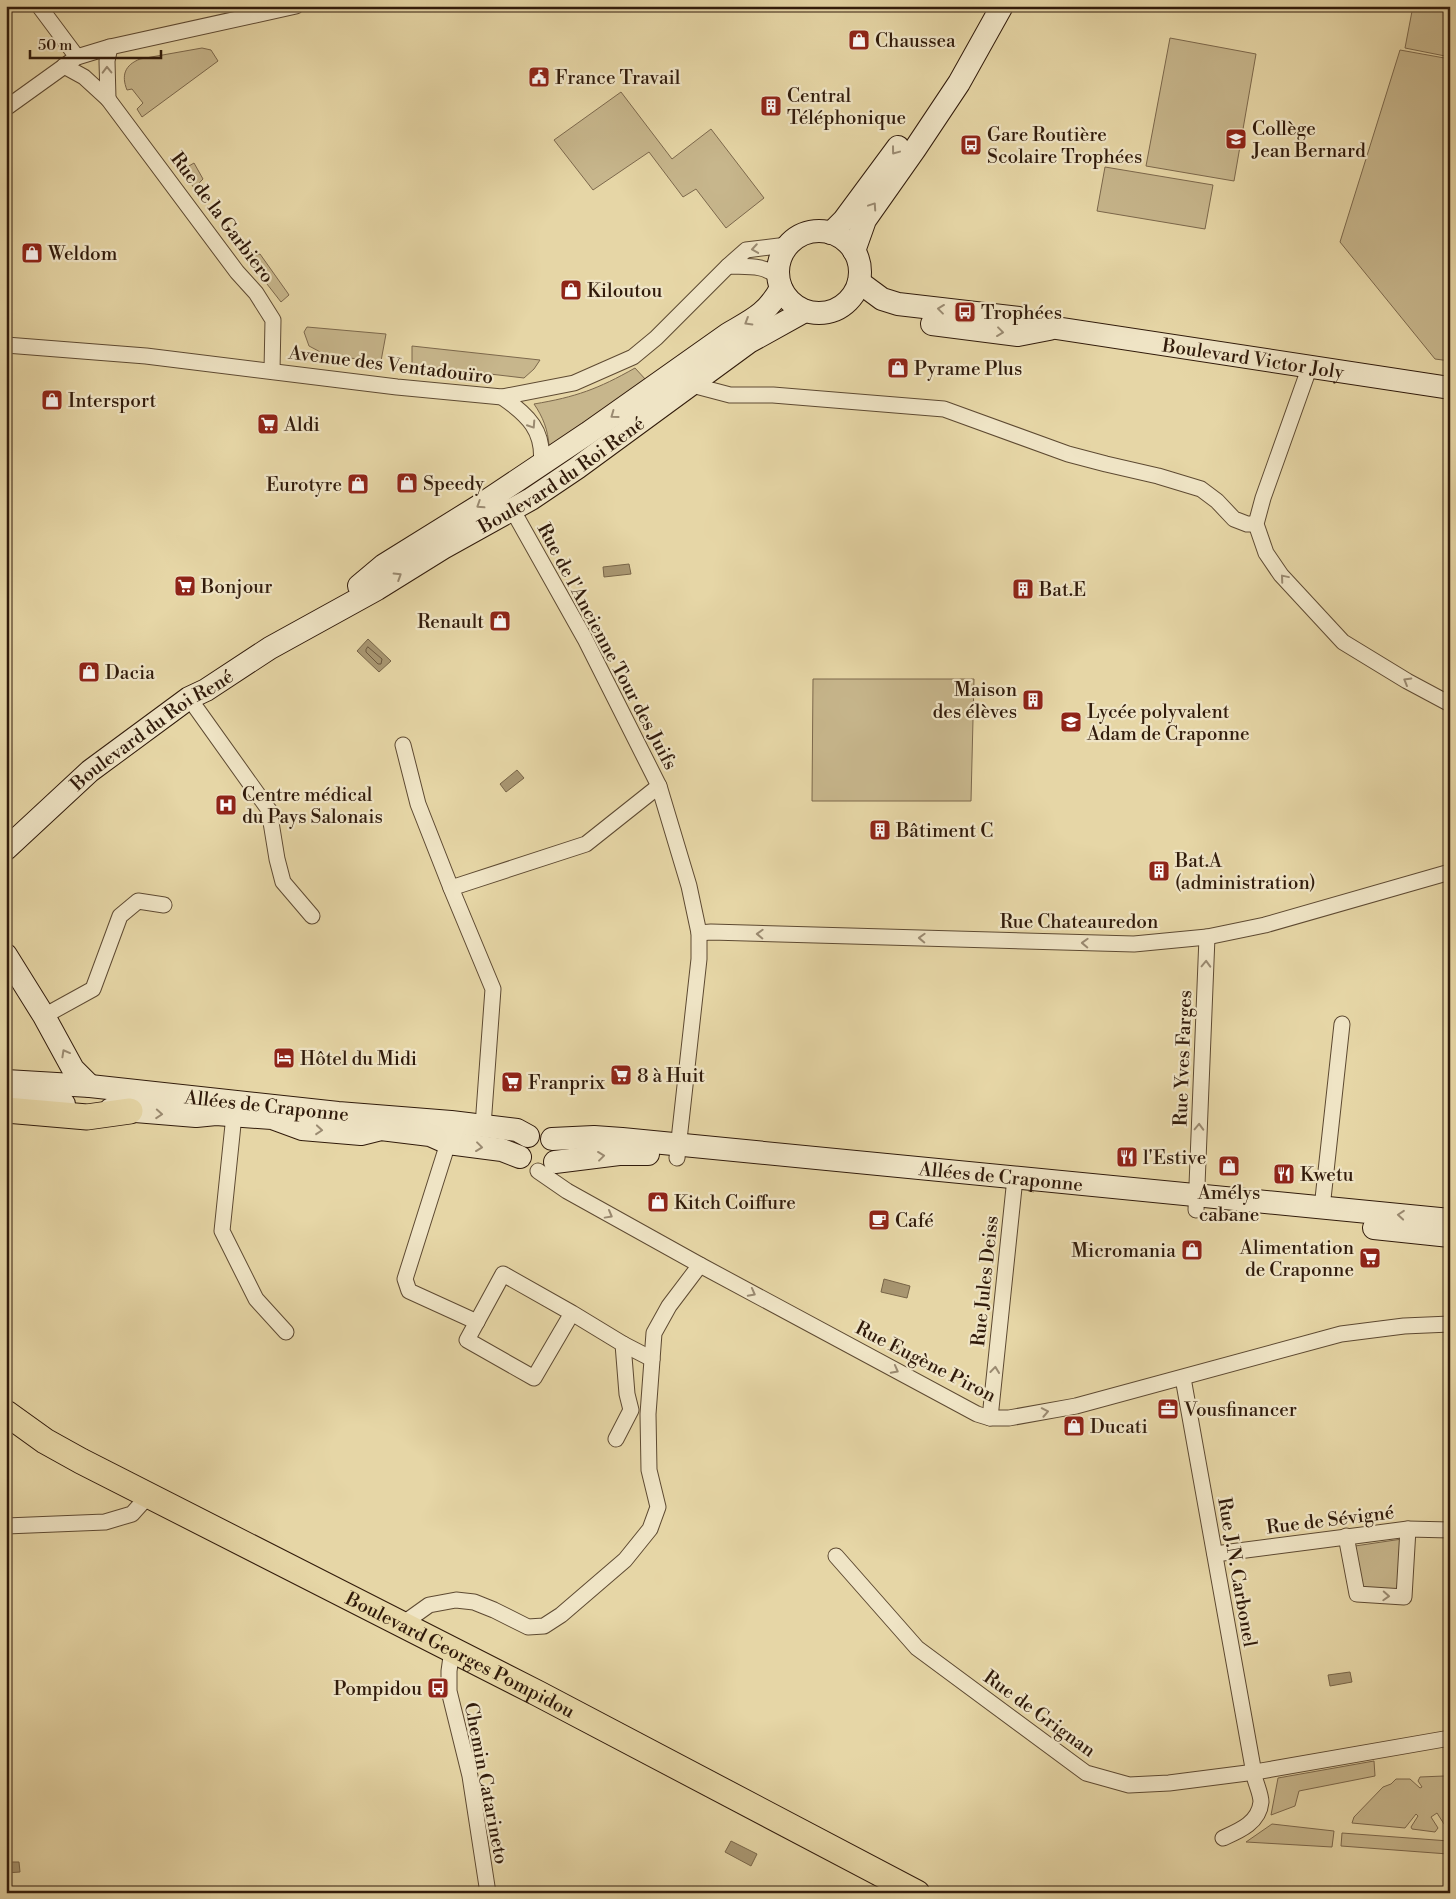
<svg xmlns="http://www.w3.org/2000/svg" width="1456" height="1899" viewBox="0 0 1456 1899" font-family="'Libre Bodoni',serif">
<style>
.green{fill:#c7b68c;stroke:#7c684c}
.water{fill:#a89671;stroke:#786548}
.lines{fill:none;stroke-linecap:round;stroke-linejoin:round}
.shore{stroke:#6c583e;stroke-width:1}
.street-casing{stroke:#5e4a32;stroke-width:17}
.secondary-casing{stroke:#311b0b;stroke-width:24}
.primary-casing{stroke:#311b0b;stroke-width:27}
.street{stroke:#efe4c5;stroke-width:15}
.secondary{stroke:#efe4c5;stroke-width:22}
.primary{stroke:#e6d6a6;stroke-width:25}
.oneway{stroke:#9a8a71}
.labels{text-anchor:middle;stroke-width:4.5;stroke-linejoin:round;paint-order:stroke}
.poi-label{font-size:19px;fill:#311b0b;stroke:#efe4c5;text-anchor:start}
.street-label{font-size:19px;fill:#311b0b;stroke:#efe4c5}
</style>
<rect width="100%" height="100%" fill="#e6d6a6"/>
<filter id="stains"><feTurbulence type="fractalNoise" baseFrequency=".004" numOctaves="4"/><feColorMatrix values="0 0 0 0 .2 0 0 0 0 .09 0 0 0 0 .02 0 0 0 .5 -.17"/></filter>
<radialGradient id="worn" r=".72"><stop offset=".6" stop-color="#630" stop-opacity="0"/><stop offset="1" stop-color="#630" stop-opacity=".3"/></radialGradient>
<g class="green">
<polygon points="1413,6 1450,13 1450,57 1405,48"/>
<polygon points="1170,38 1256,54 1234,181 1146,166"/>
<path d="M202,48L211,50L218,61L142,117L137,109L143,103L132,89L127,90C121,75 125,65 140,59Z"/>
<polygon points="1400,50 1450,59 1450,361 1435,359 1340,242"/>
<polygon points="621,92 672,159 711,129 764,198 726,228 696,189 683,197 649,152 593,190 554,140"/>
<polygon points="194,163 203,179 194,188 182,170"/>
<polygon points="1105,167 1213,185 1205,229 1097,211"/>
<polygon points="260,254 287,292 289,295 281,302 246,257"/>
<polygon points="307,327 386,334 381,361 328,356 309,346 304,332"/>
<polygon points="412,346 540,360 534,369 524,378 413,365 412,363"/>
<path d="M635,368L646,380L549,446C548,430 543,417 534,404C576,397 598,389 635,368Z"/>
<polygon points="813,679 974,679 971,801 812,801"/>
<polygon points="1402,1539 1397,1589 1392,1591 1363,1588 1355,1546"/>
<polygon points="1374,1761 1375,1776 1299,1791 1295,1806 1271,1815 1278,1778"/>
<polygon points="1444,1776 1449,1777 1450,1779 1449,1821 1448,1824 1444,1824 1437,1813 1431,1817 1438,1828 1435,1832 1412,1829 1411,1827 1418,1816 1416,1814 1405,1828 1352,1823 1354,1817 1383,1787 1391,1784 1396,1779 1410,1779 1420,1788 1422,1787 1418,1781 1420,1777"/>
<polygon points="1272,1824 1334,1831 1332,1847 1246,1842"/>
<polygon points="1342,1833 1449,1841 1448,1854 1341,1846"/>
</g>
<g class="water">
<polygon points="629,564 631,574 604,577 603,567"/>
<polygon points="368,639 391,661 379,672 357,651"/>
<polygon points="517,770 524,778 506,792 500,784"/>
<polygon points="884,1279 910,1286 907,1298 881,1292"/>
<polygon points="1350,1672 1352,1682 1330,1686 1328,1675"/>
<polygon points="731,1841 757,1854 751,1866 725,1852"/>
<polygon points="6,1862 19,1862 20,1872 6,1873"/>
</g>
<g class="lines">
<polygon class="shore" points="368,647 382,659 381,664 378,664 366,652 366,650"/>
<g class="street-casing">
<g id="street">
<polyline points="39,6 77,57"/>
<polyline points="64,66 84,77 108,99 107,61 110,47"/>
<polyline points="108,99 237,272 256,293 273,320 272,371"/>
<polyline points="6,108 77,57 110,47 296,6"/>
<path d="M728,266C746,267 764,264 778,277"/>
<polyline points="6,345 146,356 397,387 502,397 574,383 633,357 656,338 728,266 746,250 787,245"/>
<polyline points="1310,366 1263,498 1256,524 1266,553 1281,575 1343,642 1407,681 1450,704"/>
<polyline points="692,385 730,395 773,395 944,409 1068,454 1106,464 1158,476 1201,489 1217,501 1234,519 1247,524 1256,524"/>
<path d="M502,397C528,415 545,431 541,465"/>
<polyline points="512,509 585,639 659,786 689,886 699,933 699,959 677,1158"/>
<polyline points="189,698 269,810 277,859 283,882 312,916"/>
<polyline points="403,745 418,804 451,888"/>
<polyline points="699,933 711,932 1134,944 1207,937 1265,925 1450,872"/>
<polyline points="44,1016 93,989 120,916 138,901 164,905"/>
<polyline points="234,1115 222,1231 256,1299 286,1332"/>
<polyline points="483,1126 493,989 451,888 586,844 659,786"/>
<polyline points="450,1134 448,1143 405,1279 409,1291 477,1322"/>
<polyline points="538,1171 567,1191 700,1265 977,1414 990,1418 1009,1418 1076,1406 1341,1334 1404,1326 1450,1324"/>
<polyline points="1322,1208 1342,1024"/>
<polyline points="1196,1210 1207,937"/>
<polyline points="572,1313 503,1274 467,1340 534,1378 572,1313 623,1344 627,1394 631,1410 616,1439"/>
<polyline points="623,1344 652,1359"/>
<path d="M1183,1378L1255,1779C1257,1786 1261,1795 1261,1802C1259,1823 1239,1831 1223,1838"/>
<polyline points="990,1418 1015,1178"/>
<polyline points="6,1526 105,1522 132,1514 149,1495"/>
<polyline points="1346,1536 1357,1594 1404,1597 1408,1529"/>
<polyline points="1215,1554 1408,1529 1450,1530"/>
<polyline points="836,1556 917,1648 1086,1773 1129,1785 1169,1783 1255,1772 1450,1738"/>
<polyline points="404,1626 408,1620 429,1605 456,1600 474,1602 494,1610 528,1627 544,1626 561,1615 625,1560 650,1529 658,1507 649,1470 648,1414 654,1333 669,1306 700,1265"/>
<polyline points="452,1650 449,1671 449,1691 470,1776 488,1893"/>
</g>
</g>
<g class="secondary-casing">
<g id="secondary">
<circle cx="819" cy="272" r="41"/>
<polyline points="831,233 844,220 898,147"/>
<polyline points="854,251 865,220 915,149 959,83 1002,6"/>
<path id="s1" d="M859,282L882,299L898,304L1019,318L1056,328L1450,388"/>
<polyline points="932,324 1018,335 1049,329"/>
<path d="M359,586L384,565L479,506L588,433L728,334C752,320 767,314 781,288"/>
<path id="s2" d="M6,849L90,771L189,698L206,690L270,648L377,589L443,548L531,499L577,468L749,342L805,311"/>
<polyline points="6,955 44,1016 73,1069 90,1086"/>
<path id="s3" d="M6,1081L90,1086L338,1113L451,1122L517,1130L528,1136"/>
<polyline points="6,1097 64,1104"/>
<polyline points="111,1109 196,1116 216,1114 272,1118 302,1129 361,1134 381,1129 430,1135 448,1143 502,1150 520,1157"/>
<path id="s4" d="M552,1139L594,1137L622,1139L1450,1220"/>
<polyline points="555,1162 619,1154 648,1154"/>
<polyline points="1374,1228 1450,1236"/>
</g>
</g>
<g class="primary-casing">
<g id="primary">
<polyline points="6,1110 87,1117 130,1111"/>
<path id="s5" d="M6,1413L45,1441L81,1461L539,1694L917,1893"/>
</g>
</g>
<use href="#street" class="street"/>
<use href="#secondary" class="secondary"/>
<use href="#primary" class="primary"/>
</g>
<defs><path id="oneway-chevron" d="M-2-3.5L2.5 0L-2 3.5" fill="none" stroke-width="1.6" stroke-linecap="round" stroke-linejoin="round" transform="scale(1.25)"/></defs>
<g class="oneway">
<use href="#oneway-chevron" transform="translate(107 70) rotate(-91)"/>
<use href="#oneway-chevron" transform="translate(895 151) rotate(127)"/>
<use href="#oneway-chevron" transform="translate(873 206) rotate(-56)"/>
<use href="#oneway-chevron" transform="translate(755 249) rotate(171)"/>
<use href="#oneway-chevron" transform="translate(941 309) rotate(-173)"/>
<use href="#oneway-chevron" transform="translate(748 322) rotate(149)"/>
<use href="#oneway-chevron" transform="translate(1000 332) rotate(7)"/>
<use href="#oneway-chevron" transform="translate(614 415) rotate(144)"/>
<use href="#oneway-chevron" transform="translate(532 425) rotate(57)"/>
<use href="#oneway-chevron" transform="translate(480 505) rotate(147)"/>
<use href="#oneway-chevron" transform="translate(398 576) rotate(-32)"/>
<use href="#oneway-chevron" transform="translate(1284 578) rotate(-130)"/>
<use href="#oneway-chevron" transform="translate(1407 681) rotate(-150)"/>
<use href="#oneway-chevron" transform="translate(760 934) rotate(-178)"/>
<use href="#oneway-chevron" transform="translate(922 938) rotate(-178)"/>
<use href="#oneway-chevron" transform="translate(1085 943) rotate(-178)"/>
<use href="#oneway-chevron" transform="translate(1206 964) rotate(-88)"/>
<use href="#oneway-chevron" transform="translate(65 1053) rotate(-119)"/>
<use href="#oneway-chevron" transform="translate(159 1114) rotate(4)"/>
<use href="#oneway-chevron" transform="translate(1199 1127) rotate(-88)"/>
<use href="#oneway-chevron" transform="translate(319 1130) rotate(5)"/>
<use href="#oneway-chevron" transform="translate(479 1147) rotate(7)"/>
<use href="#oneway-chevron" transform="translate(601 1156) rotate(-7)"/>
<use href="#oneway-chevron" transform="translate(609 1215) rotate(29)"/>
<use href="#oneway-chevron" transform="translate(1401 1215) rotate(-175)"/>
<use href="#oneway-chevron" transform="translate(752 1293) rotate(28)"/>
<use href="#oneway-chevron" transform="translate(895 1370) rotate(28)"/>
<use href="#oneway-chevron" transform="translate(995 1370) rotate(-84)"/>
<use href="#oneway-chevron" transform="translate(1045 1412) rotate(-11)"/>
<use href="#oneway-chevron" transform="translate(1386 1596) rotate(3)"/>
</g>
<defs>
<g id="shop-square" transform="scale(1.125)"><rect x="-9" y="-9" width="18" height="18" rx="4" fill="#8f2418" stroke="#efe4c5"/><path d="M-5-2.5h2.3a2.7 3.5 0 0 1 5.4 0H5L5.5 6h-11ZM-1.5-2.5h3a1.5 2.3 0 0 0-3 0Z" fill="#fff"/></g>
<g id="civic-square" transform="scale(1.125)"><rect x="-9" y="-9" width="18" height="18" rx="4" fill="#8f2418" stroke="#efe4c5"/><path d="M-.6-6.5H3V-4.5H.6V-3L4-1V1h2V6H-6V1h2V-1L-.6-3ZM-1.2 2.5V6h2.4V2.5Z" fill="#fff"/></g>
<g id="building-square" transform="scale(1.125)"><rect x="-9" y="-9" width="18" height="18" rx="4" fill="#8f2418" stroke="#efe4c5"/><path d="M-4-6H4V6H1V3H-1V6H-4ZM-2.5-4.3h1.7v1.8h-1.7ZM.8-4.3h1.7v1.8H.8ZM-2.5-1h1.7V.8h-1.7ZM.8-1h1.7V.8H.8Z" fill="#fff"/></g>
<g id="school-square" transform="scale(1.125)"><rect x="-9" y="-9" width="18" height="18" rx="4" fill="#8f2418" stroke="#efe4c5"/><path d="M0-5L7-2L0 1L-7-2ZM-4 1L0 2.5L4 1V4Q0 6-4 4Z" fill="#fff"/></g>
<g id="bus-square" transform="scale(1.125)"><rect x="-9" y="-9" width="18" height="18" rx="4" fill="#8f2418" stroke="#efe4c5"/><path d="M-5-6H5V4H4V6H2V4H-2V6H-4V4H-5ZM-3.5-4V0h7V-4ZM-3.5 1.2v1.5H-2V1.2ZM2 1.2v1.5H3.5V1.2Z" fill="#fff"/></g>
<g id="supermarket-square" transform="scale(1.125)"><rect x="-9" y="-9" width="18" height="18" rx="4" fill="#8f2418" stroke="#efe4c5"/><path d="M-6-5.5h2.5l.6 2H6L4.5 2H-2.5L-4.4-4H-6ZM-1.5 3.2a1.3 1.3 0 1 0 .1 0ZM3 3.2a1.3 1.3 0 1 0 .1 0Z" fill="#fff"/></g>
<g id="hospital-square" transform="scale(1.125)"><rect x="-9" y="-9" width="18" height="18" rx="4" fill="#8f2418" stroke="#efe4c5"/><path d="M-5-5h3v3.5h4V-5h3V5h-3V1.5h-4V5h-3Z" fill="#fff"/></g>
<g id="hotel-square" transform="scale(1.125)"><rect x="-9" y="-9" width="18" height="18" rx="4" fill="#8f2418" stroke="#efe4c5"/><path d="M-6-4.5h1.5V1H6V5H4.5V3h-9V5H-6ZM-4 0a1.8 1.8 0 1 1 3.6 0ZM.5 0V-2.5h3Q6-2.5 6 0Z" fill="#fff"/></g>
<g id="restaurant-square" transform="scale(1.125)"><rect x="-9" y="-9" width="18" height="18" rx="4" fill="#8f2418" stroke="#efe4c5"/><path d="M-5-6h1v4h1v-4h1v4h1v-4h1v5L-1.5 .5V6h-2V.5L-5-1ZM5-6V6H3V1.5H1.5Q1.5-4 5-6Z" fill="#fff"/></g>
<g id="cafe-square" transform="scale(1.125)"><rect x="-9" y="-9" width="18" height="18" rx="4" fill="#8f2418" stroke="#efe4c5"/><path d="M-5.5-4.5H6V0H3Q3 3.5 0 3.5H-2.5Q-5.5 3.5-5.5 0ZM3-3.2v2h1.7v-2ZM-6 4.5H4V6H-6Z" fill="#fff"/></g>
<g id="office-square" transform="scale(1.125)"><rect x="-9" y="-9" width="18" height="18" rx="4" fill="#8f2418" stroke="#efe4c5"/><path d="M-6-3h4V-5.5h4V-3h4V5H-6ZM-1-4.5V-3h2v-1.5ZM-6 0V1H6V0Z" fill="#fff"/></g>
</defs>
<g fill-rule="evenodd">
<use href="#shop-square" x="859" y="40"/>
<use href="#civic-square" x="539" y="77"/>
<use href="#building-square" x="771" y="106"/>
<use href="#school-square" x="1236" y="139"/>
<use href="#bus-square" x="971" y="145"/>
<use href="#shop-square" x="32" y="253"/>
<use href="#shop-square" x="571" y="290"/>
<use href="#bus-square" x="965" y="312"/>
<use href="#shop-square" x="898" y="368"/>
<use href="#shop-square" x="52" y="400"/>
<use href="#supermarket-square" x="268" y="424"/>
<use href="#shop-square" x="407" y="483"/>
<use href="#shop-square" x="358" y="484"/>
<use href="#supermarket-square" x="185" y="586"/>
<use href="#building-square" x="1023" y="589"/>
<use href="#shop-square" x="500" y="621"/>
<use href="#shop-square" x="89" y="672"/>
<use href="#building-square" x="1033" y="700"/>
<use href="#school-square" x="1071" y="722"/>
<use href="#hospital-square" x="226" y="805"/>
<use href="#building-square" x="880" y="830"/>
<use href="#building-square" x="1159" y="871"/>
<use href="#hotel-square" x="284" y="1058"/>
<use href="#supermarket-square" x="621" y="1075"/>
<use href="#supermarket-square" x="512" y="1082"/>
<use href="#restaurant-square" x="1127" y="1157"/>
<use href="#shop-square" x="1229" y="1166"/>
<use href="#restaurant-square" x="1284" y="1174"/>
<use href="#shop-square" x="658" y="1202"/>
<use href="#cafe-square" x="879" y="1220"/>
<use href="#shop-square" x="1192" y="1250"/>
<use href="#supermarket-square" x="1370" y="1258"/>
<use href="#office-square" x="1168" y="1409"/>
<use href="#shop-square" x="1074" y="1426"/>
<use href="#bus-square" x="438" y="1688"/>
</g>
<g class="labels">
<g class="poi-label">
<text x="875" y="47">Chaussea</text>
<text x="555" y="84">France Travail</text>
<text x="787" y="102">Central<tspan x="787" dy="22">Téléphonique</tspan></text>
<text x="1252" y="135">Collège<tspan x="1252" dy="22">Jean Bernard</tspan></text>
<text x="987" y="141">Gare Routière<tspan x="987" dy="22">Scolaire Trophées</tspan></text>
<text x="48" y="260">Weldom</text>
<text x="587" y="297">Kiloutou</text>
<text x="981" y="319">Trophées</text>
<text x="914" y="375">Pyrame Plus</text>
<text x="68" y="407">Intersport</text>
<text x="284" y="431">Aldi</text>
<text x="423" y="490">Speedy</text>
<text x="342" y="491" text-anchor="end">Eurotyre</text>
<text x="201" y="593">Bonjour</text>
<text x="1039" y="596">Bat.E</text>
<text x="484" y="628" text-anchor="end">Renault</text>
<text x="105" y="679">Dacia</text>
<text x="1017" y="696" text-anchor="end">Maison<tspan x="1017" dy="22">des élèves</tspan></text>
<text x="1087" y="718">Lycée polyvalent<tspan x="1087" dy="22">Adam de Craponne</tspan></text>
<text x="242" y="801">Centre médical<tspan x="242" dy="22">du Pays Salonais</tspan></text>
<text x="896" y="837">Bâtiment C</text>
<text x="1175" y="867">Bat.A<tspan x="1175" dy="22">(administration)</tspan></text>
<text x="300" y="1065">Hôtel du Midi</text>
<text x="637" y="1082">8 à Huit</text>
<text x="528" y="1089">Franprix</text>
<text x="1143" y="1164">l'Estive</text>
<text x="1300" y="1181">Kwetu</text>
<text x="1229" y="1199" text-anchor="middle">Amélys<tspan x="1229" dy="22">cabane</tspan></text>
<text x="674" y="1209">Kitch Coiffure</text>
<text x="895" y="1227">Café</text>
<text x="1354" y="1254" text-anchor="end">Alimentation<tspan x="1354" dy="22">de Craponne</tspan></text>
<text x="1176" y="1257" text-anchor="end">Micromania</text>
<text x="1184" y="1416">Vousfinancer</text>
<text x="1090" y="1433">Ducati</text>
<text x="422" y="1695" text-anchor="end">Pompidou</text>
</g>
<g class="street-label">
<text transform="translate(223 217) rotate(53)" y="7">Rue de la Garbiero</text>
<text dy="7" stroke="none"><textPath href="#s1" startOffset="405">Boulevard Victor Joly</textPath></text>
<text transform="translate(391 364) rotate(7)" y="7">Avenue des Ventadouïro</text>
<text dy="7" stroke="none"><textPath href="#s2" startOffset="672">Boulevard du Roi René</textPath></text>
<text transform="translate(608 646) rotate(62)" y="7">Rue de l'Ancienne Tour des Juifs</text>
<text dy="7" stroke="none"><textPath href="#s2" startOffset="189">Boulevard du Roi René</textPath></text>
<text x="1079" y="928">Rue Chateauredon</text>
<text transform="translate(1182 1058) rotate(-88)" y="7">Rue Yves Farges</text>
<text dy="7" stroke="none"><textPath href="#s3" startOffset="262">Allées de Craponne</textPath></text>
<text dy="7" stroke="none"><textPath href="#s4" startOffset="451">Allées de Craponne</textPath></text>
<text transform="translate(984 1281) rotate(-84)" y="7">Rue Jules Deiss</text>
<text transform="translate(926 1361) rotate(27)" y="7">Rue Eugène Piron</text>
<text transform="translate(1330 1519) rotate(-7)" y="7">Rue de Sévigné</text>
<text transform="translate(1238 1572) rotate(80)" y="7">Rue J.N. Carbonel</text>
<text dy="7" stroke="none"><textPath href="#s5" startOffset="515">Boulevard Georges Pompidou</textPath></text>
<text transform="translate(1040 1713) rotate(36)" y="7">Rue de Grignan</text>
<text transform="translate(487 1783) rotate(79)" y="7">Chemin Catarineto</text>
</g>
</g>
<rect width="1456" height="1899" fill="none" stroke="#e6d6a6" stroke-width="25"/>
<rect x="8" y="8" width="1441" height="1884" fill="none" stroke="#311b0b" stroke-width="2.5"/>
<rect x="12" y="12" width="1431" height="1874" fill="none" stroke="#311b0b"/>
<path d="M30 50v8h131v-8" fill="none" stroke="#311b0b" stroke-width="2.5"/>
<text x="38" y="50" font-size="15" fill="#311b0b" stroke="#efe4c5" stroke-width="4" paint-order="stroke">50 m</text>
<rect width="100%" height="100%" filter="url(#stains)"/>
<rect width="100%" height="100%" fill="url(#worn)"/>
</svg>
